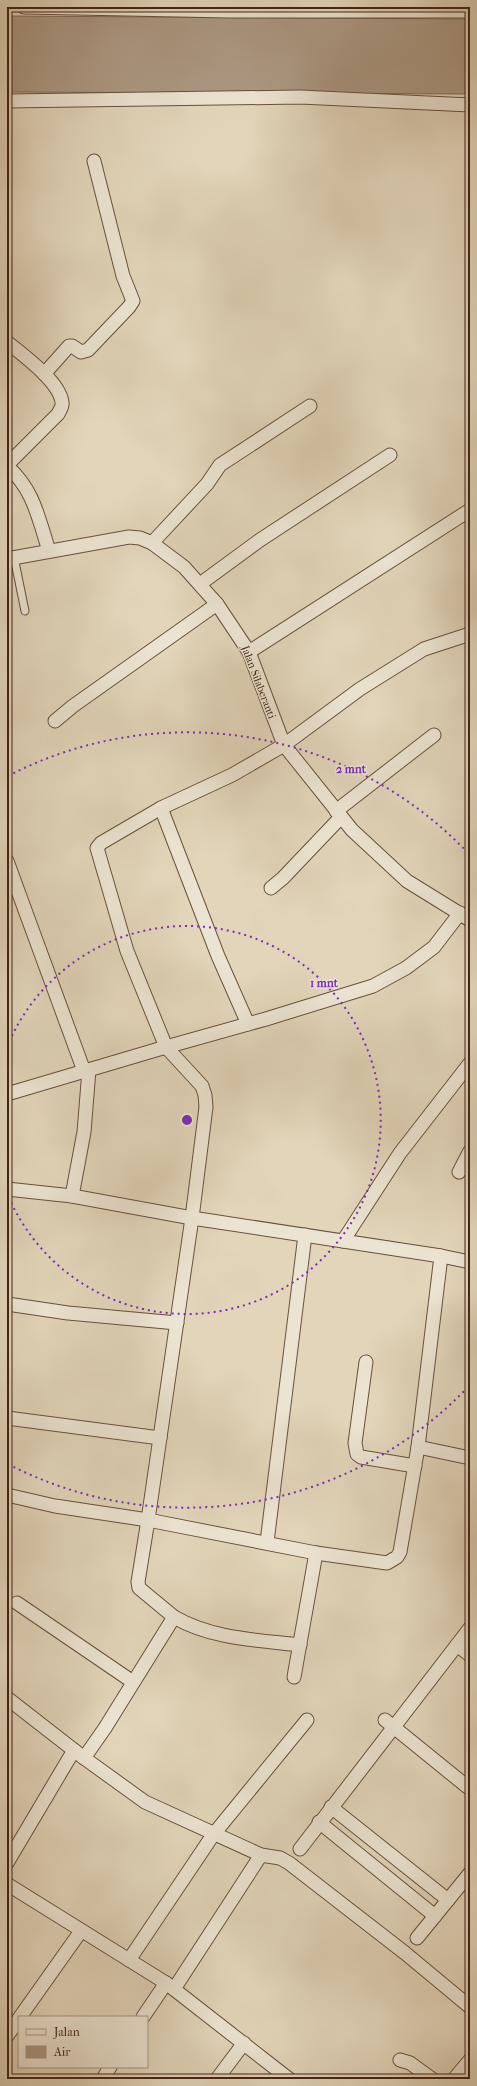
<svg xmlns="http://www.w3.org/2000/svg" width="477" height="2086" viewBox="0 0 477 2086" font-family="'IM FELL French Canon',serif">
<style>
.water{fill:#ab9882;stroke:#816956}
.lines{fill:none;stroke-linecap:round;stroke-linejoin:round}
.service-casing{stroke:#69503e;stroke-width:9}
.minor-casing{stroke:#69503e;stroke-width:15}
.service{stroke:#ece4d2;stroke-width:7}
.minor{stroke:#ece4d2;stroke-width:13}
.ring{fill:none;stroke:#7b2cbf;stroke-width:2;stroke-dasharray:2 4}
.labels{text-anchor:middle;stroke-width:3;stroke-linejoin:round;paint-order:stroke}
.street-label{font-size:11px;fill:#412315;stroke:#ece4d2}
.centre{fill:#7b2cbf;stroke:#ece4d2;stroke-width:2}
.ring-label{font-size:12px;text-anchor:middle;font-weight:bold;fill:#7b2cbf;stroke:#ece4d2;stroke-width:3;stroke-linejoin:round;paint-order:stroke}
</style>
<rect width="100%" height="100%" fill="#e2d5ba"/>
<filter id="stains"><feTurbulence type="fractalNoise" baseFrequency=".005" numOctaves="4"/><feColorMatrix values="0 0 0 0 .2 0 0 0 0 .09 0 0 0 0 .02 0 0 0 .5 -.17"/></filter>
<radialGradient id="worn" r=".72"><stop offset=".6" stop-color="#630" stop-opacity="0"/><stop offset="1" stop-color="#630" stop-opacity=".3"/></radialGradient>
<polygon class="water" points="7,16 470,19 470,94 7,92"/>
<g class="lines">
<g class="service-casing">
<polyline id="service" points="14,557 25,611"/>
</g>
<g class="minor-casing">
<g id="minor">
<polyline points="24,7 230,11 470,11"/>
<polyline points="7,101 300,97 470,105"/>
<path d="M7,342C23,355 59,381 62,402C63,406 60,410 58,414L7,465"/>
<polyline points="44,374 69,346 72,346 81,352 88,350 129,307 133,301 123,276 94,161"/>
<path d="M7,466C34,490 38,517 49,551"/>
<polyline points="152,543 207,484 220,465 310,406"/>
<polyline points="7,559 129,537 140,538 152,543 184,567 217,604 249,652 284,745 352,830 407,881 470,920"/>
<polyline points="200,584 260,540 390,455"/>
<polyline points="249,652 470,510"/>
<polyline points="55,721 73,706 217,604"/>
<polyline points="161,808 218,956 248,1024"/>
<polyline points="336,811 434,735"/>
<polyline points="7,861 84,1071"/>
<polyline points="271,888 283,878 341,817"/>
<polyline points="7,1094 166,1047 266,1019 373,986 406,968 434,947 460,913"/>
<polyline points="459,1172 470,1151"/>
<polyline points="7,1189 72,1196 192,1218 441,1256 418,1447 470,1458"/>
<polyline points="72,1196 84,1132 89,1070"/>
<polyline points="343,1241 400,1153 470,1063"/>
<polyline points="441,1256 470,1262"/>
<polyline points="7,1304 68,1313 177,1323"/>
<polyline points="366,1362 355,1443 357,1454 361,1457 415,1466"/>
<polyline points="7,1418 160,1438"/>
<polyline points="418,1447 400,1552 397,1557 387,1563 316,1553 148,1520 192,1218 206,1107 205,1095 202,1086 166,1047 127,951 97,848 101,843 161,808 232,775 284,745 360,689 424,649 470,634"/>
<polyline points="7,1495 55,1506 148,1520 138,1582 139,1588 174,1617"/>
<polyline points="267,1542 305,1235"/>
<polyline points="17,1603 133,1682"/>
<polyline points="457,1645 470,1655"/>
<polyline points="294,1677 316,1553"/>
<polyline points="7,1698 84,1758 145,1802 261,1855 280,1858 289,1863 405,1953 470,2007"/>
<polyline points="385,1720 470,1789"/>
<path d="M84,1758L105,1728L174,1617C212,1639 257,1640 300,1645"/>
<polyline points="331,1807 448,1900"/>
<polyline points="319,1822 435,1916"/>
<polyline points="300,1849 470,1628"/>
<polyline points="7,1863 74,1750"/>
<polyline points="7,1884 166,1983 289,2079"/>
<polyline points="417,1938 470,1873"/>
<polyline points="129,1960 213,1835 307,1720"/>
<polyline points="174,1989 261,1855"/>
<polyline points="20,2017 81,1931"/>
<polyline points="143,2017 166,1983"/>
<polyline points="7,2036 19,2019"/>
<polyline points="400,2060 410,2063 432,2079"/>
<polyline points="103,2079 110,2067"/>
<polyline points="217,2079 244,2043"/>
<polyline points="454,2079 470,2060"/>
</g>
</g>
<use href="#service" class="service"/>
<use href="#minor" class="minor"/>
</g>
<g class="ring">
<path d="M7 1047A194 194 0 1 1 7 1193"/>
<path d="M468 1387A388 388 0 0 1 8 1464M8 776A388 388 0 0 1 468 853"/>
</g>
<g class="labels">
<g class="street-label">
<text transform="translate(259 682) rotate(69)" y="4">Jalan Silaberanti</text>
</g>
</g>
<circle cx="187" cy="1120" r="6" class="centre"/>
<g class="ring-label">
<text x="351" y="773">2 mnt</text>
<text x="324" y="987">1 mnt</text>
</g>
<rect width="477" height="2086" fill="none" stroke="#e2d5ba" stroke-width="24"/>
<rect x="8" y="8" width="461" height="2070" fill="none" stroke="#412315" stroke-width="2"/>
<rect x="12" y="12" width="453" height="2062" fill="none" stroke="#412315"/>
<rect x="18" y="2016" width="130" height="52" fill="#ece4d2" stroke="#a89786"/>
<rect x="26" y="2029" width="20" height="6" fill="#ece4d2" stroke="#a89786"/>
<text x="54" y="2036" font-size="12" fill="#412315">Jalan</text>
<rect x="26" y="2046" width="20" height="12" fill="#ab9882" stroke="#a89786"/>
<text x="54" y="2056" font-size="12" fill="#412315">Air</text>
<rect width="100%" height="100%" filter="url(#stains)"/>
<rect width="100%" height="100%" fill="url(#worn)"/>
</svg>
